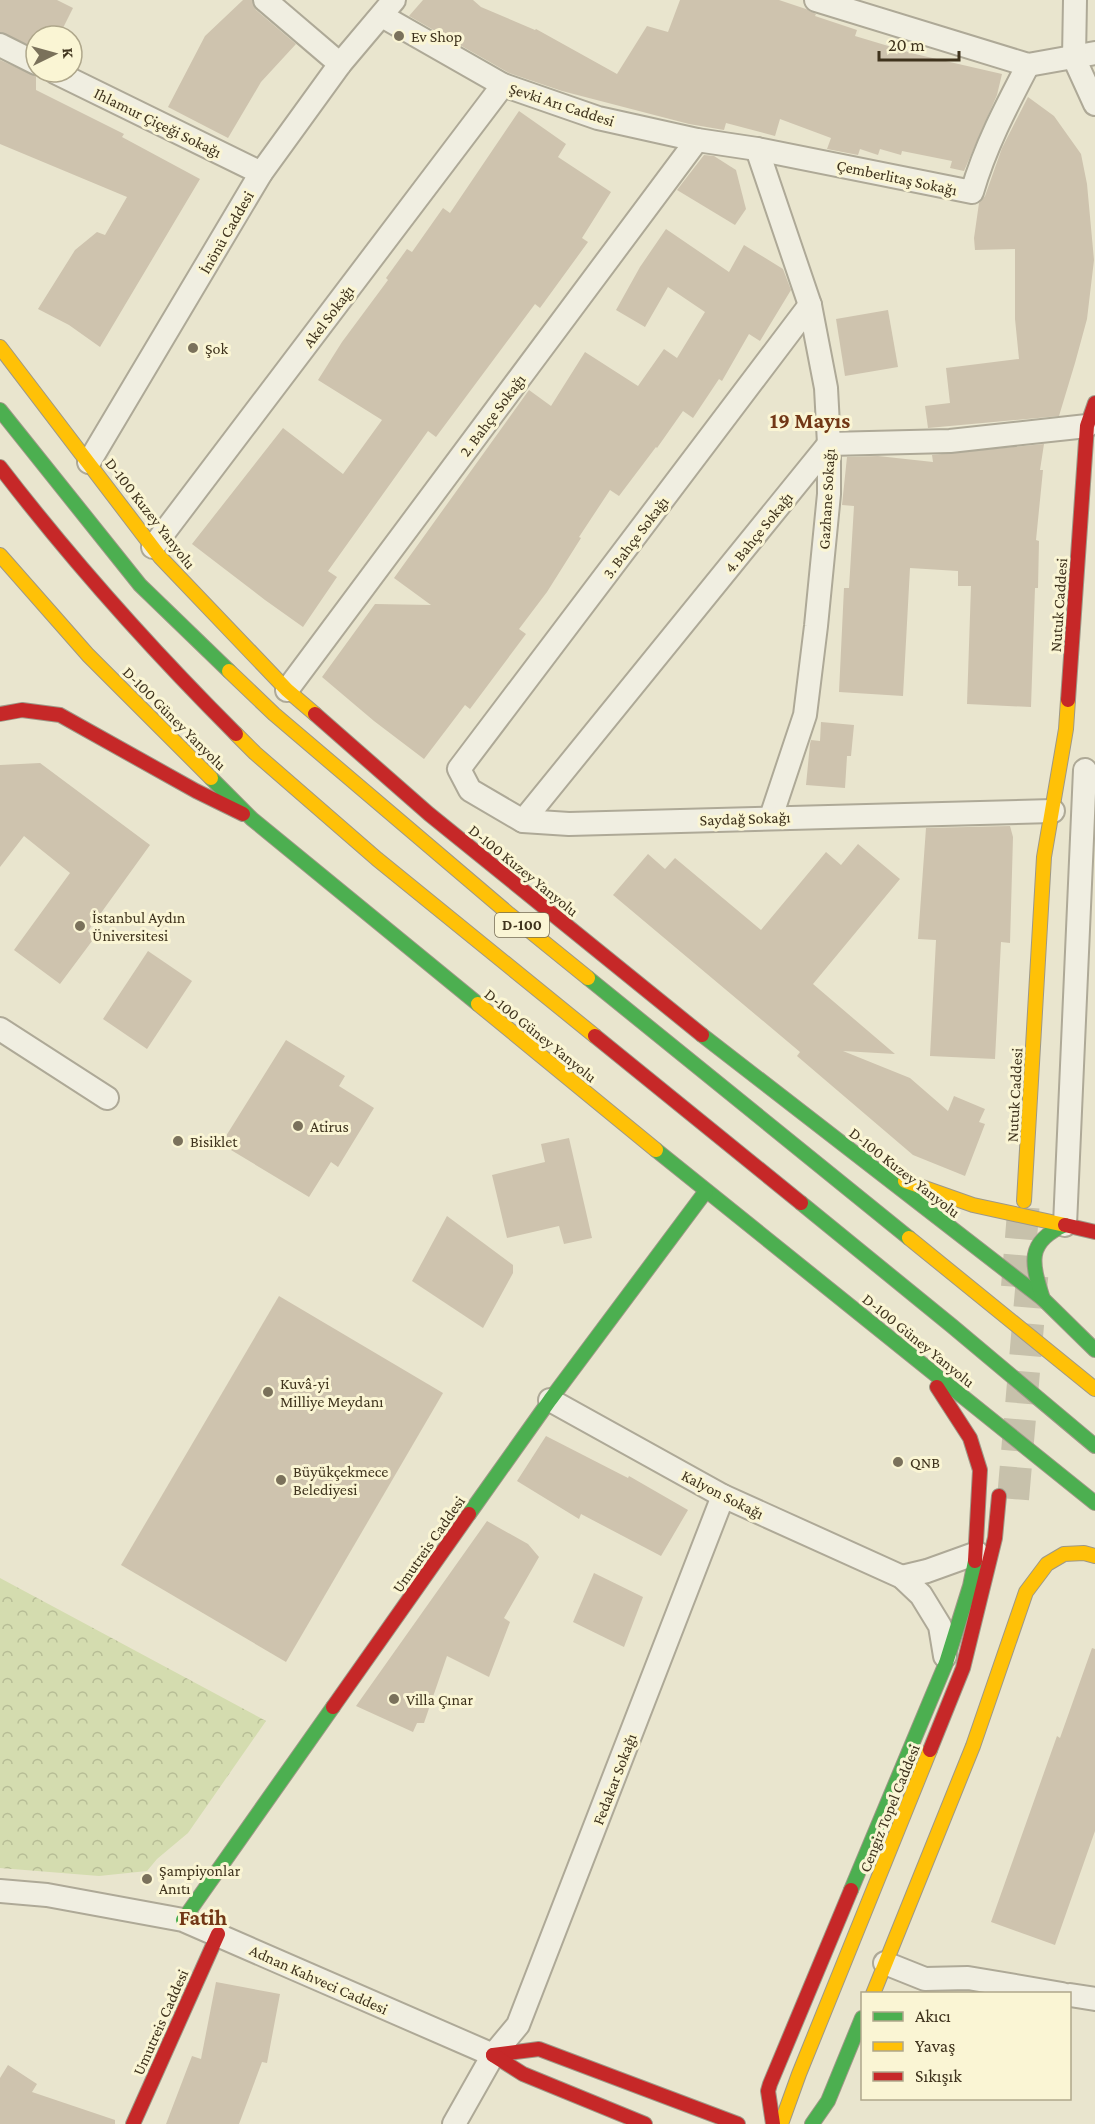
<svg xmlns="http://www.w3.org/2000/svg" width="1095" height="2124" viewBox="0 0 1095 2124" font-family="'Crimson Pro',serif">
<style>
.park{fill:url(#park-crowns)}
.building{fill:#cec3ae}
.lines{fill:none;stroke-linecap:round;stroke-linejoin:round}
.secondary-tunnel{stroke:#c7c1ab;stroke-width:32;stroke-dasharray:32 16;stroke-linecap:butt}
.street-casing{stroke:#aea997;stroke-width:26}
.fast-casing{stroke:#9e9887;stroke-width:16}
.slow-casing{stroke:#9e9887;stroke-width:16}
.jam-casing{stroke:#9e9887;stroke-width:16}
.street{stroke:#f0eee1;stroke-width:22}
.fast{stroke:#4caf50;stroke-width:14}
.slow{stroke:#ffc107;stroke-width:14}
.jam{stroke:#c62828;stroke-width:14}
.poi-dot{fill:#7a715b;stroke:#faf5d4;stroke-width:2}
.labels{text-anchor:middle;stroke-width:6;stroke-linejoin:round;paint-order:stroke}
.shield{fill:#faf5d4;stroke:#776d54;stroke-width:1.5}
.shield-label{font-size:15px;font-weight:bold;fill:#3f331d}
.poi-label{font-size:16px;fill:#3f331d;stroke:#faf5d4;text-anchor:start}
.street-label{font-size:16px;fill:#3f331d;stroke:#faf5d4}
.district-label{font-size:22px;font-weight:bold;fill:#723716;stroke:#faf5d4}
</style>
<defs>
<pattern id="park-crowns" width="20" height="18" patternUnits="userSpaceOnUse" patternTransform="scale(1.5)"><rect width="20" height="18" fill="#d4dcaf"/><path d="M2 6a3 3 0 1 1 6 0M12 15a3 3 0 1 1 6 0" fill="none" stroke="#b7bd96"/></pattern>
</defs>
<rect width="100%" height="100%" fill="#e9e5ce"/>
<polygon class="park" points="0,1578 266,1721 188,1833 157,1859 147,1871 99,1876 0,1868"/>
<g class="building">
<polygon points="0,0 57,0 73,8 59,36 36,36 36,48 0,32"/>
<polygon points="243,0 252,0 256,10 296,44 261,82 228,138 168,107 205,36"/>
<polygon points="423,0 473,0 481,7 535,30 536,29 617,74 647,26 668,32 680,0 779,0 806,9 816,14 815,16 857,30 855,36 915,54 1002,74 997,95 964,171 950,168 952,161 902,151 901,155 880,149 878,155 860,149 858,155 827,149 831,138 780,119 775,136 726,123 724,130 689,124 562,91 509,73 409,16"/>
<polygon points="0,60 36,76 36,90 124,134 122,137 200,179 100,347 69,325 38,309 75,250 97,232 105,235 127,197 0,144"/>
<polygon points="1028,97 1054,116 1081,154 1087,184 1094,260 1087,319 1075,363 1059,416 928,428 925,406 950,403 946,368 1019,359 1015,319 1015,249 975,250 974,238 979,203 985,196 1002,148"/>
<polygon points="519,111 566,144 558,157 611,192 582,238 588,242 540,308 535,304 436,437 428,431 328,571 337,577 303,627 265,600 192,544 283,428 343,474 382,420 318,380 342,342 388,280 386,278 407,249 412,252 443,208 450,213"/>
<polygon points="704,155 714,156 736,170 746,209 735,225 677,190"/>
<polygon points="666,229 729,272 744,245 783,269 791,290 760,341 749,334 722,381 719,379 693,418 683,411 657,448 656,447 619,496 610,490 579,537 581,538 547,592 519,629 526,634 470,709 465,705 424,759 374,721 322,677 375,604 431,605 394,578 529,390 551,406 585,352 638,386 664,349 677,358 705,312 668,287 645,327 616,310 640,267"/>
<polygon points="888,310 898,367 845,376 836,319"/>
<polygon points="1044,444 1040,470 1043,470 1036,540 1039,541 1038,588 1035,588 1031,707 967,704 971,586 958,586 958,571 910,568 903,696 839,692 844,588 849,588 854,506 842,505 847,457 878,456 933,462 932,455"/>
<polygon points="821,722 854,725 851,756 847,756 845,788 806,785 810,744 811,740 820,741"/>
<polygon points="40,763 150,845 88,931 95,937 60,984 14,950 70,873 24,836 0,867 0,765"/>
<polygon points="1010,826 1013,837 1010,943 1001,942 995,1059 930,1056 936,940 918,939 926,828"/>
<polygon points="858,844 900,879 813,984 895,1054 843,1051 910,1078 948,1111 954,1096 985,1109 979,1122 985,1124 965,1176 913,1155 797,1056 800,1052 613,895 648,854 665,869 675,858 761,930 826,852 841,865"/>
<polygon points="148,951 192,981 147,1049 103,1019"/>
<polygon points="286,1040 345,1076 339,1086 374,1108 338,1167 331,1162 309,1197 221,1144"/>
<polygon points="569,1138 592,1238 564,1244 559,1226 507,1238 492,1175 545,1162 541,1144"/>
<polygon points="447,1216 513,1265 513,1273 483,1328 412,1281"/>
<polygon points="279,1296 443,1393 286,1662 121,1565"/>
<polygon points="546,1436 628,1478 629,1476 688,1510 661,1556 581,1514 579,1519 517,1481"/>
<polygon points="487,1521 528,1544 539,1557 504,1618 510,1622 489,1677 447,1656 424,1723 417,1723 413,1732 356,1706"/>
<polygon points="594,1573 643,1597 624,1647 573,1622"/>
<polygon points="1092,1648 1095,1649 1095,1831 1055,1945 991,1922 1057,1736 1060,1738"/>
<polygon points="216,1982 280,1994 267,2063 262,2062 239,2124 166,2124 192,2056 201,2059"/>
<polygon points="8,2065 37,2084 32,2092 115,2120 115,2124 0,2124 0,2078"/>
</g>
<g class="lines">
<g class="secondary-tunnel">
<polyline points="1017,1287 1024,1201"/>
<polyline points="1013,1499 1033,1267"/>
</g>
<g class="street-casing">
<g id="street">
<polyline points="265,0 340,64"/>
<polyline points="816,0 1028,65 1095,53"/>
<polyline points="1075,0 1074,58 1095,104"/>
<path d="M382,16L503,85L598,118L697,140L757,149L972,192C985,147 1006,107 1028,65"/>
<polyline points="0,45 36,63"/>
<polyline points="55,72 261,173"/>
<polyline points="757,149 810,305 826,388 829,444 829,494 816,626 805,715 771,817"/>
<polyline points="810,305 459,769 470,790 523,821 569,824 1053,811"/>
<polyline points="89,462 261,173 340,64 394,0"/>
<polyline points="153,547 503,85"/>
<polyline points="287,690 697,140"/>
<polyline points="523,821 829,444 950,441 1087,426"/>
<polyline points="0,1029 107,1098"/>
<polyline points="1065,1225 1085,770"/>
<polyline points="550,1400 723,1496 902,1577 921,1595 940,1626 945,1656"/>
<polyline points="902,1577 927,1571 977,1553"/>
<polyline points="0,1891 47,1895 183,1920 493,2055"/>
<polyline points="885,1963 925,1979 968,1978 1062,1994"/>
<polyline points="1070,1995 1095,1999"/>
<polyline points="454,2124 493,2055 518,2025 723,1496"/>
</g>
</g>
<g class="fast-casing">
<g id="fast">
<polyline points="0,410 140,585 229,671"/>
<polyline points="211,778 252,819 478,1004"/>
<polyline points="588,978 909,1238"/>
<polyline points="702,1035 1043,1299 1095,1350"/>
<polyline points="656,1150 1095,1503"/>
<polyline points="801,1203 952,1326 1095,1446"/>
<path d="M1043,1299C1032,1264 1025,1242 1065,1225"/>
<polyline points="469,1514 550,1400 706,1191"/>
<polyline points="851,1890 946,1663 970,1586 975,1561"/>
<polyline points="183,1920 333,1707"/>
<polyline points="812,2124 828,2101 862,2018"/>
</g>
</g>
<g class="slow-casing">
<g id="slow">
<polyline points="0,347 160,557 287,690 315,714"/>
<polyline points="0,555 88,655 211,778"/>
<polyline points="229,671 274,714 509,914 588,978"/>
<polyline points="236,734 255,753 377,859 595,1036"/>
<polyline points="478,1004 656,1150"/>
<polyline points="905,1181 973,1205 1065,1225"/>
<polyline points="1024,1201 1044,857 1066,729 1068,700"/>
<polyline points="909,1238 1095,1389"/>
<polyline points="873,1994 973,1746 1026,1592 1047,1564 1064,1554 1084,1553 1095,1556"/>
<polyline points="781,2124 799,2074 930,1750"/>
</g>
</g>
<g class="jam-casing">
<g id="jam">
<path d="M0,467C73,562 152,650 236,734"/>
<polyline points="1068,700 1087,426 1095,403"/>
<polyline points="0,714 22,710 60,715 196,791 243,814"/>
<polyline points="315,714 429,814 702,1035"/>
<polyline points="595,1036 801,1203"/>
<polyline points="1065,1225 1095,1232"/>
<polyline points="937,1387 970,1438 980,1470 975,1561"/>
<polyline points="333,1707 469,1514"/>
<polyline points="930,1750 963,1668 995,1538 999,1496"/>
<polyline points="493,2055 539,2049 738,2124"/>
<polyline points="493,2055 523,2074 645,2124"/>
<polyline points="133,2124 218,1934"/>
<polyline points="773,2124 768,2091 770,2084 851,1890"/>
</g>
</g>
<use href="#street" class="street"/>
<use href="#fast" class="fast"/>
<use href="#slow" class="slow"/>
<use href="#jam" class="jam"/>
</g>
<g class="poi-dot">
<circle cx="399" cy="36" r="6"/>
<circle cx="193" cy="348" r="6"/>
<circle cx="80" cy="926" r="6"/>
<circle cx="298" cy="1126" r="6"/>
<circle cx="178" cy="1141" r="6"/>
<circle cx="268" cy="1392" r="6"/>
<circle cx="898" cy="1462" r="6"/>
<circle cx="281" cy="1480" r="6"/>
<circle cx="394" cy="1699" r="6"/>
<circle cx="147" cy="1879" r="6"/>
</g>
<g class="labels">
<rect class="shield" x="495" y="913" width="54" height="24" rx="4.5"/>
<g class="shield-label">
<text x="522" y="930">D-100</text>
</g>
<g class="poi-label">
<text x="411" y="42">Ev Shop</text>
<text x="205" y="354">Şok</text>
<text x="92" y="923">İstanbul Aydın<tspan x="92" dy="18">Üniversitesi</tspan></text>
<text x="310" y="1132">Atirus</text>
<text x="190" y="1147">Bisiklet</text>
<text x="280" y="1389">Kuvâ-yi<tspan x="280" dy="18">Milliye Meydanı</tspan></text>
<text x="910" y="1468">QNB</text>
<text x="293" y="1477">Büyükçekmece<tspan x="293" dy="18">Belediyesi</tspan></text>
<text x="406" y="1705">Villa Çınar</text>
<text x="159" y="1876">Şampiyonlar<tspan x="159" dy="18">Anıtı</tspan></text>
</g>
<g class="street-label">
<text transform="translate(562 104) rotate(18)" y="6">Şevki Arı Caddesi</text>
<text transform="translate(158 122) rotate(26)" y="6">Ihlamur Çiçeği Sokağı</text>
<text transform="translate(897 177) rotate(12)" y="6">Çemberlitaş Sokağı</text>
<text transform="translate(226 232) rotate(-60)" y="6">İnönü Caddesi</text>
<text transform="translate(328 316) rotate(-53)" y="6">Akel Sokağı</text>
<text transform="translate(492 415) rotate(-53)" y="6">2. Bahçe Sokağı</text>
<text transform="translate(826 499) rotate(-87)" y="6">Gazhane Sokağı</text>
<text transform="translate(151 513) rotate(52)" y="6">D-100 Kuzey Yanyolu</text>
<text transform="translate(758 532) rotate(-51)" y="6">4. Bahçe Sokağı</text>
<text transform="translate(635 537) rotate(-53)" y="6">3. Bahçe Sokağı</text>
<text transform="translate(1058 605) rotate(-86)" y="6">Nutuk Caddesi</text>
<text transform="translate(175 718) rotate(45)" y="6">D-100 Güney Yanyolu</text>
<text transform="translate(745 818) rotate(-2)" y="6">Saydağ Sokağı</text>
<text transform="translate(524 870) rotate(39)" y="6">D-100 Kuzey Yanyolu</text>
<text transform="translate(541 1035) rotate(39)" y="6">D-100 Güney Yanyolu</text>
<text transform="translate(1014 1095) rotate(-87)" y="6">Nutuk Caddesi</text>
<text transform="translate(905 1172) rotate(38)" y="6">D-100 Kuzey Yanyolu</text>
<text transform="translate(919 1340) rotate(39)" y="6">D-100 Güney Yanyolu</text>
<text transform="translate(723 1494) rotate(27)" y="6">Kalyon Sokağı</text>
<text transform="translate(428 1544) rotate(-55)" y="6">Umutreis Caddesi</text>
<text transform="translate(614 1779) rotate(-69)" y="6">Fedakar Sokağı</text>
<text transform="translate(889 1808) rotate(-68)" y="6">Cengiz Topel Caddesi</text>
<text transform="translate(319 1979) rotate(24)" y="6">Adnan Kahveci Caddesi</text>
<text transform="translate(160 2022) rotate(-66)" y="6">Umutreis Caddesi</text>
</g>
<g class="district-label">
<text x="810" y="428">19 Mayıs</text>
<text x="203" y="1925">Fatih</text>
</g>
</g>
<rect x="861" y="1992" width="210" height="108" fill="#faf5d4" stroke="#afa78b" stroke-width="1.5"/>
<rect x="873" y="2012" width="30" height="9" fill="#4caf50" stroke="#afa78b" stroke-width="1.5"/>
<text x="915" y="2022" font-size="18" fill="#3f331d">Akıcı</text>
<rect x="873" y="2042" width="30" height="9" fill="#ffc107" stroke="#afa78b" stroke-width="1.5"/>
<text x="915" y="2052" font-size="18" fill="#3f331d">Yavaş</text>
<rect x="873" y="2072" width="30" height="9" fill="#c62828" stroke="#afa78b" stroke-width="1.5"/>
<text x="915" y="2082" font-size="18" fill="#3f331d">Sıkışık</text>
<g transform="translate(54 54) rotate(85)"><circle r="28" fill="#faf5d4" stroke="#afa78b" stroke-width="1.5"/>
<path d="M0-4.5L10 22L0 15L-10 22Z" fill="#7a715b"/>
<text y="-9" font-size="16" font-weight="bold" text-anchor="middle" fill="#3f331d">K</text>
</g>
<path d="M879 51v9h80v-9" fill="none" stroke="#3f331d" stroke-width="3"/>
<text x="888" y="51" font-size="18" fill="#3f331d" stroke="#faf5d4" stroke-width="4.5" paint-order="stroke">20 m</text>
</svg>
